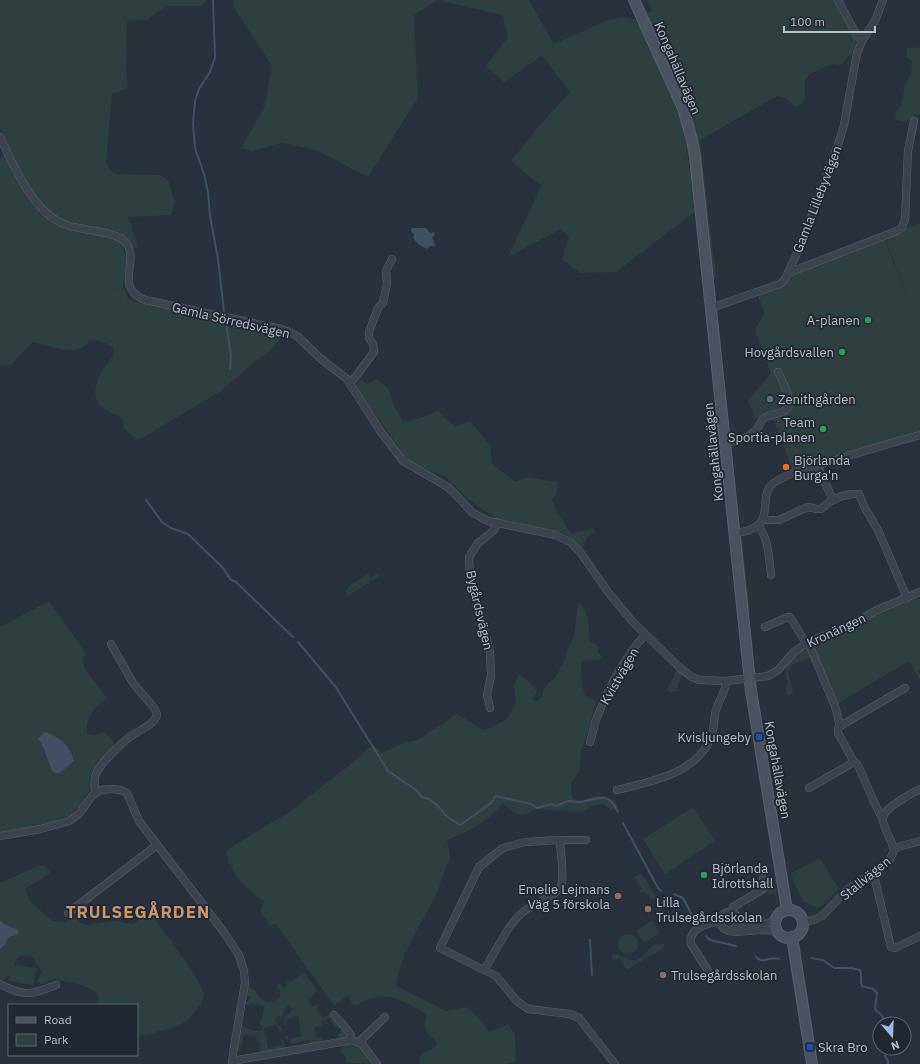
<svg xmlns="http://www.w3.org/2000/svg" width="920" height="1064" viewBox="0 0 920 1064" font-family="'IBM Plex Sans',sans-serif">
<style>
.green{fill:#2d3f3f;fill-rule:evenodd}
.water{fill:#404f63}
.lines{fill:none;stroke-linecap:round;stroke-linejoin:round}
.stream{stroke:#404f63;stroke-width:2}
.street-casing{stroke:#5a616b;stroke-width:8}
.secondary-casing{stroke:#5a616b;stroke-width:12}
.street{stroke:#3c434d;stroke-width:7}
.secondary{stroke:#4a525f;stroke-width:10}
.leisure-dot{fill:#2e9e5b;stroke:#212832;stroke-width:1.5}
.service-dot{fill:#5c6f8a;stroke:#212832;stroke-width:1.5}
.food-dot{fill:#e8710a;stroke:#212832;stroke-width:1.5}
.transit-dot{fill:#1a4fb4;stroke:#212832;stroke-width:1.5}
.education-dot{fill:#8d6e63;stroke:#212832;stroke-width:1.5}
.labels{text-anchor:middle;stroke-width:3.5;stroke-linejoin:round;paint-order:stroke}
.street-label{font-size:13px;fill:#b8bec8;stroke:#212832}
.poi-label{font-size:13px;fill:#b8bec8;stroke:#212832;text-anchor:start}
.district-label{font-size:17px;font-weight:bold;letter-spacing:1px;fill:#c89772;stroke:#212832}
</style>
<rect width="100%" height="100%" fill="#28313c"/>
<g class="green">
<path d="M0,0H206L202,6H166L147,20L127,21L126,69L128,88L112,94L106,162L114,174L160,175L168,180L175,203L171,215L128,217L139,249L130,245L123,248L127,259L123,284L113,293L123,285L127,297L133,301L157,307L285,333L273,348L251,365L221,391L139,440L125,430L122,418C116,415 101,408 98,403C88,389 105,365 114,355L113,347L107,343L89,340C82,360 47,345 33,342L11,365L0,366V158L11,151L0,128Z"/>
<path d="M234,0H529L554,44L606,21L621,17L635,19L644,15L637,0H642L648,13L652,10L647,0H835L857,41L851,55L848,56L843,64L838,65L833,64L824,67L810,74L805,80C804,90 809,108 794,106L785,98L777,96L700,140L716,277H713L711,267L695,141L686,145L696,211L616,272L580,273L562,259L569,238L561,229L508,257L541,186L511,161L538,127L570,92L542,56L504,82L486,66L508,37L502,15L438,0L414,15L418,98L368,177L316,150L282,143L252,151L241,148L264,108L272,66L233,6Z"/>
<path d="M920,47V113C912,117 904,125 895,119V113L901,106L905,84L911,75L912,61L906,57L907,48Z"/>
<polygon points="920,224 920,431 792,469 774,420 755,418 748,401 771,373 755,329 765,314 758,296 786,285 792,275 885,240 909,302 886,240 910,226"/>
<polygon points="360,379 368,384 376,379 388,388 393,403 403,422 417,419 438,411 455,427 470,421 490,445 492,464 515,482 527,477 558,482 557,493 552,500 557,511 571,534 593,528 595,532 587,537 582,550 565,533 496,519 468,499 446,477 418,466 404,456 382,423 355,388"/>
<polygon points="742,537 750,613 748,624 739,539"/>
<polygon points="368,574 370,578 377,574 379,576 348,596 345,591 350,585"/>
<polygon points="913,598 920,599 920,670 918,671 920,674 920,680 909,661 837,704 815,653 815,643 878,612"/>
<path d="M49,601L85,652L83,661L84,668L107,698C93,708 86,716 87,734L95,735L105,732L114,742L115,747L94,773L92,789L84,798L83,803L72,814L43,826L0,833V627ZM48,733L54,737L56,736L72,751L74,761L60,773C48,765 48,760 43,748C42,744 39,742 38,739Z"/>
<path d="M578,603H580C589,612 589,630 590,641L599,647L598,652L603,658L599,660L581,661L582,686L586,697L596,701L588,732L581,750L580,770L571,784L572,798L583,801C596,794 602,794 615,801L617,807L612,811L603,804L591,806L582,812L534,809C518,821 517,812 503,804C485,824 471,830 447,840C448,846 450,853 450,858C450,862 446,866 445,870C434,910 402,944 396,986L446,1011L466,1007L474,1013L490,1032L508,1024L515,1034L516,1062L505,1064H420L419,1057L422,1054L435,1047L437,1043C431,1036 419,1027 427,1018L426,1014C411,1005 394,994 376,997C369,999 361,1003 355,1006L347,996L334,1006L276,924L270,925L260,912L264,901C241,884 235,880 225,851L289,812L360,757L366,749L375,746L382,753L403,743L418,740L457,714L483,730L493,727L508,718L516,702L514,685L519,674L534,686L537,691L533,700L537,701L542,697L544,689L548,683L555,678L560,667L565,660L568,648L574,637Z"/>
<path d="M805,647L808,649L811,657L790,666V669L788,672L791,683L793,694L788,696L786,689L788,682C781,666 791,656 805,647Z"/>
<polygon points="677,670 683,675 678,684 678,691 674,691 672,693 667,690"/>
<polygon points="693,807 715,841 665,874 643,839"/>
<polygon points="820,858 839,889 825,903 818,908 804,902 795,885 791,873"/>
<path d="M38,866H45L50,872C44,881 31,882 25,890L30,901L52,921L65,922L72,916L85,925L116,921L134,924L141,917L152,915C169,940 193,966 204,994L201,1004L188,1020L177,1027L159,1031L149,1035H137V1005H98L97,993L82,985L53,979L43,984L37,982L42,972L31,955L19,956L14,965L37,968L33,985L8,981L9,974L2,981H0V883Z"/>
<polygon points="641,873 658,898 652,901 645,891 641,893 640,891 642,889 634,877"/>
<path d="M771,877H774L777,902L772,910L765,916V922L756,925L743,921L737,912L739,907L741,906L743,907L739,910C740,913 742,916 744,918C754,925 777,911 776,899C776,897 775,895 774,893L770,895L767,892L749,903L751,907L750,908L747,903L769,888L770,884L768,879Z"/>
<polygon points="652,920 660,933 644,943 636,931"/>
<circle cx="628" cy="944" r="10"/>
<polygon points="663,943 665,947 627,970 619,958 614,961 612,959 613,954 616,954 630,960 636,960 643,956 652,946"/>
<path d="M304,972L318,991L308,999L313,1007L318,1004L319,1005L317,1009L323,1018L331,1014L346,1032L348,1037L339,1040L338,1034L341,1033L340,1028L334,1027L332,1017L327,1018L326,1020L321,1021L322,1025L314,1027L317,1038L323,1037L324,1043L311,1045L310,1040L291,1044L290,1039L286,1040L285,1036H288L289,1039L302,1036L298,1016L285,1019L286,1025L284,1026V1018L293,1009L289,1005L285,1009L282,1018L278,1015L275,1019L280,1026L282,1031L279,1032L277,1025L264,1028L268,1048L282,1045L281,1040L283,1039L285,1047L284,1049L262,1055L260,1043L257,1040V1036L244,1035L240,1052L237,1048L240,1025L254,1031L262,1030L263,1026L259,1024L260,1019H262L264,1006L249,1003V1005L245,1004L251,998L246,994L248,988L251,987C257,990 259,999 267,1002L271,1000L273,1003L280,997V991L277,986L280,983L284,988L287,986L285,982L288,979L290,982Z"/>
<polygon points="344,1043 358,1043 376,1064 347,1063 345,1055 342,1054 340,1044"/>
</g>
<g class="water">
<path d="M412,228H426L430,233L433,232L435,234L432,238L434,241L435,246H430L428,249C422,247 416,243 413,238L414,234L411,231Z"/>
<path d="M44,732C56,734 73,747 74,761L60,773H55L52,771L43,747L38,739Z"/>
<polygon points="0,920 4,924 18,930 19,933 8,938 5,945 0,949"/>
</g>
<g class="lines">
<g class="stream">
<polyline points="213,0 215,58 210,72 199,89 195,101 193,123 195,148 204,174 208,192 210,216 218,259 224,311"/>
<polyline points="226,322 231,356 230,369"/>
<polyline points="146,500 162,522 171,528 188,534 223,568 231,580 236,582 293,637"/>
<path d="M298,642L335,686L388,771L416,790L422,797L429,799L438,806L446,816L460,825L491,803L496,796L531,804L537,808L551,804L556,806C560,805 564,802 568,801C572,801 576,802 581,802C600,798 608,791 618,812"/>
<polyline points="623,823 658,888 661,891"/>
<polyline points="674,894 683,898 693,917"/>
<polyline points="706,936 710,940 736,946"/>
<polyline points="590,940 592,975"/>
<path d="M756,957C763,965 770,955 779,959"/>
<path d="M811,958L823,960L834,968H851L860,970C863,976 859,981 862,986L873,989L877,993L875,1009C879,1015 886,1015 883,1024"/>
<polyline points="880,1033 880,1034"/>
<polyline points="888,1064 888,1061 885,1056 888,1048"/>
</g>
<g class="street-casing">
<g id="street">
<polyline points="838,0 857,36 862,41"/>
<path d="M0,137C13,165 35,216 67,225C83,231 109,230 123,240C144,257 111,287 145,300L281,329L287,331L297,336L320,358L347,379L381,432L403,461L441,483L449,488L473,513L488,521L556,535L570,542L580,552L608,592L632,621L680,668L692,677L699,680L726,681L768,676L778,670L794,652L808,642L853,624L877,610L920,592"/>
<polyline points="788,273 897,231 902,227 905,220 908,151 914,121"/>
<polyline points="711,308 780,284 784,281 788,273 801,244 838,145 844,125 857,53 862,41 875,21 883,0"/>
<polyline points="350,384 374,352 373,344 369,338 369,332 378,308 383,303 387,284 386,271 392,259"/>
<path d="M725,443C736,442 748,438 756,430C759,427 760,422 763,419C770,413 787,415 789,404C790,394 782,381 778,372"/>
<polyline points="817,465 833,500"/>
<polyline points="866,510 878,530 907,598"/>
<polyline points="762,520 779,520 808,507 817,509 821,509 829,502 842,496 852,494 859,494 864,506"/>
<path d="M758,525C769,539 769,559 771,575"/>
<path d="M735,533C783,528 753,497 775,482C792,471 815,466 835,460C863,451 892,443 920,435"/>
<polyline points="765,627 788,617 790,617 806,643"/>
<polyline points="808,642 835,706 840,726 838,729 838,733 854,762 858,765 874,802 882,818"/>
<polyline points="490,708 487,695 491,675 490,652 470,575 469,557 478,543 487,536 494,530 497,522"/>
<polyline points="840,726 905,688"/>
<path d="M590,742C593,733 594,724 598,715C608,689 626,655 645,635"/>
<polyline points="809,788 854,762"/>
<path d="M617,790C649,782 692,775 709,742C715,732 713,721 716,710C719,700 726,691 726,681"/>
<path d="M96,793C94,786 94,778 97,772C101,763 121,744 128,738C137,731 154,726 157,715L155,709L133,683L111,644"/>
<polyline points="0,836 41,829 69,821 79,814 92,796 100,790 111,789 121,790 127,793 139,821 223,931 239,955 244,971 245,983 234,1047 232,1064"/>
<polyline points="560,840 586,840"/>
<polyline points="894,848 920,841"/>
<polyline points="871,874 875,880 891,947 895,948 920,936"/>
<circle cx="729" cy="921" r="9"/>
<polyline points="68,913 157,845"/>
<polyline points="732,913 733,907 763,889 766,883 763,878"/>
<path d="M738,922C754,929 760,926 776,920"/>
<path d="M803,922L814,920L822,916L849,888L888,863L894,851C892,840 885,831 883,821C880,809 911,794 920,789"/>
<polyline points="729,931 736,932 761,930 778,931"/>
<path d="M484,970C495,953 508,924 523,912C532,904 557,896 561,886C565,875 560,852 560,840L525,842L503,848L479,867L440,948L496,976L517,1001L528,1009L570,1014L579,1018L615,1064"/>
<path d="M710,974L691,944C688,929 707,922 720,922"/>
<path d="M0,984C24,997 32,995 56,985"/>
<path d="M334,1015C340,1022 351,1031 352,1040"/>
<polyline points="359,1042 385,1017"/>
<polyline points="232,1061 352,1040 362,1044 377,1064"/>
</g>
</g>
<g class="secondary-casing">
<g id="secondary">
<polyline points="634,0 683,108 692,140 695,157 751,691 787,910"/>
<circle cx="789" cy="924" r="14"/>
<polyline points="792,937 812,1064"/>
</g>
</g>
<use href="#street" class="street"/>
<use href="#secondary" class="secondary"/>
</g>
<g class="leisure-dot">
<circle cx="868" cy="320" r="4"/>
<circle cx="842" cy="352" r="4"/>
<circle cx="823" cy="429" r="4"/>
<circle cx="704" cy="875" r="4"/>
</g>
<circle class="service-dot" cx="770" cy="399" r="4"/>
<circle class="food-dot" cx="786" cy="467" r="4"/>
<g class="transit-dot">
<rect x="755" y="733" width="8" height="8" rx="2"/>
<rect x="806" y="1043" width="8" height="8" rx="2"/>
</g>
<g class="education-dot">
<circle cx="618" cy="896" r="4"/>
<circle cx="648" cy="909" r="4"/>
<circle cx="663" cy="975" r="4"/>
</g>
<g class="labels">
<g class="street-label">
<text transform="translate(678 68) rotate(67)" y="5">Kongahällavägen</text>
<text transform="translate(817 199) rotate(-69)" y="5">Gamla Lillebyvägen</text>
<text transform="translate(231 320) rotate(13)" y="5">Gamla Sörredsvägen</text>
<text transform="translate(713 452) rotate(-96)" y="5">Kongahällavägen</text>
<text transform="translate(480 610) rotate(77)" y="5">Bygårdsvägen</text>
<text transform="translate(836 630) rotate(-25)" y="5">Kronängen</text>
<text transform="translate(619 676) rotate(-60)" y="5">Kvistvägen</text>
<text transform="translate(778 770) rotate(80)" y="5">Kongahällavägen</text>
<text transform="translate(865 878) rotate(-39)" y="5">Stallvägen</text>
</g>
<g class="poi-label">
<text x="860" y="325" text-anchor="end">A-planen</text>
<text x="834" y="357" text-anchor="end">Hovgårdsvallen</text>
<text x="778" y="404">Zenithgården</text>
<text x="815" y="427" text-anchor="end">Team<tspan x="815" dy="15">Sportia-planen</tspan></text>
<text x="794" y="465">Björlanda<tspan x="794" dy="15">Burga'n</tspan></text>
<text x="751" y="742" text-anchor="end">Kvisljungeby</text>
<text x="712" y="873">Björlanda<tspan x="712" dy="15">Idrottshall</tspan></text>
<text x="610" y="894" text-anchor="end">Emelie Lejmans<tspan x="610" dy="15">Väg 5 förskola</tspan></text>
<text x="656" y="907">Lilla<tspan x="656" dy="15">Trulsegårdsskolan</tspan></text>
<text x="671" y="980">Trulsegårdsskolan</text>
<text x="818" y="1052">Skra Bro</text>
</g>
<g class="district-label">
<text x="138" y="918">TRULSEGÅRDEN</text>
</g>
</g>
<rect x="8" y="1004" width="130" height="52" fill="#212832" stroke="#5d646e"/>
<rect x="16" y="1017" width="20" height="6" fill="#4a525f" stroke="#5d646e"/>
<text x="44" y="1024" font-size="12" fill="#b8bec8">Road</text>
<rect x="16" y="1034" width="20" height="12" fill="#2d3f3f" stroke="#5d646e"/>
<text x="44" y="1044" font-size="12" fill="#b8bec8">Park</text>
<g transform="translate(892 1036) rotate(161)"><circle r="19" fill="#212832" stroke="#5d646e"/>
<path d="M0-3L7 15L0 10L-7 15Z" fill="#99b9eb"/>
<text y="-6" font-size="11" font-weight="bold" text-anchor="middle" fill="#b8bec8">N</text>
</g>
<path d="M784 26v6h91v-6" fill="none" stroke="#b8bec8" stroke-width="2"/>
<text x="790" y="26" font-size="12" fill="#b8bec8" stroke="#212832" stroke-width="3" paint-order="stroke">100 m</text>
</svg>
